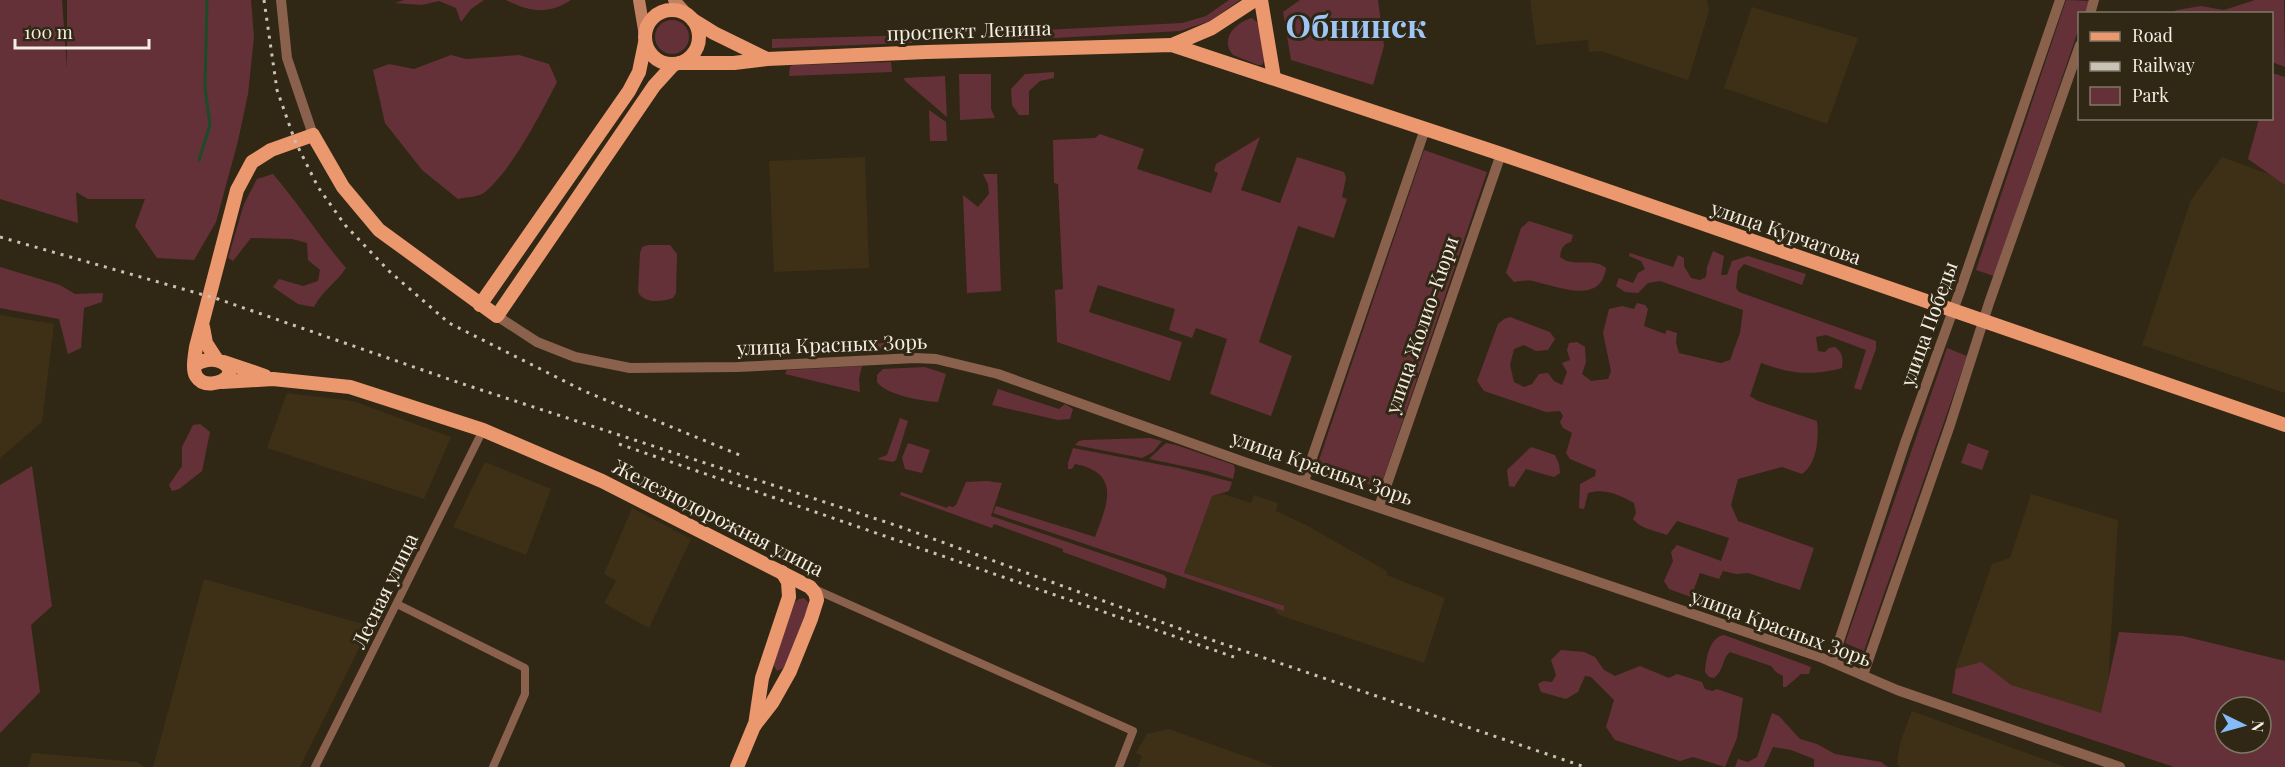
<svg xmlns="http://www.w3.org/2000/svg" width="2285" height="767" viewBox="0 0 2285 767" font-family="'Playfair Display',serif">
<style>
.built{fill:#3e3017}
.green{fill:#653138;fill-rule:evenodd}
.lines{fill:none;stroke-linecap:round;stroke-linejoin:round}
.stream{stroke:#1d4a29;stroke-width:3}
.minor{stroke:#8a614d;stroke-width:8}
.tertiary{stroke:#8a614d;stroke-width:10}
.secondary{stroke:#c18060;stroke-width:12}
.primary{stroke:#eb986e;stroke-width:14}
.rail{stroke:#c9c3b6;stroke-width:3;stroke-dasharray:3 6;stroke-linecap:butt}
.labels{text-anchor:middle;stroke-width:6;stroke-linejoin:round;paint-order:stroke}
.street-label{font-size:20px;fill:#f4eee3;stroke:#312715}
.town-label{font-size:32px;font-weight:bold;fill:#9ec7f6;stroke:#312715}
</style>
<rect width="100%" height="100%" fill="#312715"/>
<g class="built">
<polygon points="1530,0 1707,0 1709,11 1688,80 1600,51 1589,52 1588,40 1536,45"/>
<polygon points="1752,7 1858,38 1827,124 1724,88"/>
<polygon points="865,157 869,268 774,272 769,161"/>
<polygon points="2222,157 2285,180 2285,393 2142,345 2191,200"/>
<polygon points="0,315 54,324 42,422 0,458"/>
<polygon points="287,393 353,401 451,437 424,499 267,448"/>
<polygon points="485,462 551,489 526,555 453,527"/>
<polygon points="1223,494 1251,503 1254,495 1278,503 1276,511 1306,525 1387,571 1387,575 1445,598 1424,663 1279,615 1268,601 1184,573 1212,496"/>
<polygon points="2031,494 2118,520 2106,718 1954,672 1992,564 2010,558"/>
<polygon points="632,508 691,539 649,628 604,603 616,581 604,574"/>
<polygon points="204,579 370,626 300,767 153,767"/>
<polygon points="1912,711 2065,767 1900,767 1897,764 1900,743"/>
<polygon points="1169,729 1275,767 1138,767 1142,756 1136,753 1147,734"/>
<polygon points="32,753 137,762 145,767 28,767"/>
</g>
<g class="green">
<polygon points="0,0 62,0 67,69 67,0 251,0 254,37 248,94 238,141 216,222 194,260 157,258 135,226 145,199 88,199 76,192 78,223 0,199"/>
<polygon points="404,0 484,0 471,9 461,22 456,8 439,1 422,5 395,3"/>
<path d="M506,0H571C548,15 530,12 506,0Z"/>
<polygon points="1229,0 1240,0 1210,21 1180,31 1019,40 1024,31 1182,23 1206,16"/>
<polygon points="1300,0 1378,0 1384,46 1373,85 1291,60 1283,12"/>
<polygon points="2066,0 2089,1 2085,13 2080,14 2079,28 1994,276 1976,270"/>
<polygon points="2255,0 2284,0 2285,67 2272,62 2272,14 2170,13 2177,10 2201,6 2224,10"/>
<path d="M1252,18L1259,24L1264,61L1262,65H1258L1233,55C1219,39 1236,22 1252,18Z"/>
<circle cx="672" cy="37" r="17"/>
<polygon points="918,35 916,40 911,43 772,48 772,39"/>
<path d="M451,55L466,59L519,55L549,64L557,82C541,113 512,170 485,192C479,197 466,197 458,199L422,170L385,123L373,70L389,64L414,69Z"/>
<polygon points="891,62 892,72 789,76 790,66 794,65"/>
<polygon points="1054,72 1054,78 1040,81 1029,91 1029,115 1019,115 1012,105 1011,89 1025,74"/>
<polygon points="2272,73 2285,77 2285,185 2248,159 2259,119 2272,118"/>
<polygon points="959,74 991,74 991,109 995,118 960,120"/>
<polygon points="945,76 947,117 905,81 904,78"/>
<polygon points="929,110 946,122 947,141 930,141"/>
<polygon points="1100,134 1144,149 1137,169 1211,193 1218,173 1214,171 1216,164 1260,137 1241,190 1280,203 1297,157 1344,172 1346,178 1342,197 1347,199 1334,238 1298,226 1259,342 1292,356 1271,416 1210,394 1227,339 1196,328 1192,338 1169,330 1175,309 1098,285 1089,312 1182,342 1170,381 1057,342 1055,290 1063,289 1058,184 1054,183 1053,140 1095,138"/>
<polygon points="1424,150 1487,172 1380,488 1317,466"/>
<path d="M273,174C299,204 320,238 346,268C337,282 322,291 314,307L298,304L273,287L279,279L303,286L318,281L320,270L308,260L307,243L292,239L251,238L233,261L228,258L244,204L257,179Z"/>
<polygon points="983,174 997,174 1001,291 967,293 963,195 978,207 989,194 988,184"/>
<path d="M1529,221L1573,235L1571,242C1563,244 1561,249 1560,257C1573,268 1593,257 1606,268C1601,306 1556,286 1533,281C1527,280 1520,281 1514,282L1506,273L1521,228Z"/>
<path d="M648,245H670L677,254L676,293L673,298C662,302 644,304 638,292L640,253L642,247Z"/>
<path d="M1713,251L1724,256L1721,275H1727L1732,261L1748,256L1806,274L1802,285L1744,264L1738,271L1736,288L1739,292L1876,341V349L1861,390L1854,388L1866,350L1826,335L1816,337L1818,351L1825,352L1829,348L1835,347C1843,353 1843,358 1842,368C1810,376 1792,374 1761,363L1750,396L1758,401L1817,421C1819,438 1817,464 1802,474L1782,467L1738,479L1731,505L1738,521L1814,548L1800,590L1748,573L1736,574L1723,571L1719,579L1700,573L1691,597L1669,589L1664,581L1673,561L1671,552L1677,545L1721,561L1729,538L1677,521L1667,535C1656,531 1641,529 1633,519L1636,513L1634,503C1619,495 1605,488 1588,493L1584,509L1579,508L1580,484L1595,476L1596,470L1570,459L1566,453L1572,433L1563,428L1560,422L1563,416L1560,411L1546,412L1484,391L1477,381L1498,324L1504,319L1510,317L1550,332L1555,339L1548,350L1536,351L1524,345L1514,349L1510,365L1514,382L1524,387L1532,384L1539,374L1548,373L1554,381L1562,385L1567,372L1562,363L1570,360L1567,350L1569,343L1577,342L1585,347L1586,362L1582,374L1591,381L1608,379L1611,371L1603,333L1609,309L1622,306L1634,309L1637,303L1645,305L1648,309L1644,326L1665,334L1667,330L1677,333L1676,343L1679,353L1721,363L1730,360L1740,333L1743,310L1660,281L1648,283L1638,293L1625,292L1616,286L1619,278L1633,283L1638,273L1645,269L1641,261L1629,256L1630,253L1673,267L1678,255L1684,258V266L1691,278L1700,280L1706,277L1707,267Z"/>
<polygon points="0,267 60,285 75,294 103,293 102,302 84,308 81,348 68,354 59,319 0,308"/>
<polygon points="914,342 905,348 827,352 826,345"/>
<polygon points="1947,348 1967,356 1864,651 1845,643"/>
<polygon points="862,366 859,379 860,392 785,374 787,370"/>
<path d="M925,367L946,374L938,402C922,401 886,395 877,382V375L883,369Z"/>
<polygon points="998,389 1059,409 1065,404 1073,409 1070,419 1058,420 992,405"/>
<polygon points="900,418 908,421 896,460 893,462 877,459 887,455"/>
<polygon points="200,424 210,432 202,471 179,489 172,491 169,485 182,466 182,447 193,425"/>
<polygon points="1150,438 1162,441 1153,452 1142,458 1075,445 1079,441 1084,440"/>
<polygon points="908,443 930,450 922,473 905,469 902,458"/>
<polygon points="1166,443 1176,445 1234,465 1235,470 1233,479 1207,471 1149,459"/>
<polygon points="1968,443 1989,451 1982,470 1961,463"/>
<polygon points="1531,447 1555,455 1559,464 1560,473 1554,477 1526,469 1514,487 1509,486 1507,470"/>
<path d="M1073,448L1178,468L1232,482L1229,491L1212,496L1184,573L1284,606V611L993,513L996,506L1095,537C1107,505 1122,473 1075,464L1072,469H1068V463Z"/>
<polygon points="32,466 52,606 31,625 40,692 0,733 0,485"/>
<polygon points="987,481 1002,483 991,516 1164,575 1167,579 1165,589 1063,552 1063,549 994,524 992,528 900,495 901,492 947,508 948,506 953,507 956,505 966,482"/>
<polygon points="804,598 808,602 809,607 784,668 777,671 773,664 795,602 799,599"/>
<path d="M2119,632L2183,636L2285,661V767H2174L1952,693L1956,669L1981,662L2011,685L2101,713ZM2225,707H2261V743H2225Z"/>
<path d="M1724,635L1811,667L1809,674H1801L1786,687H1783V676L1776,672L1771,666L1730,652C1721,660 1725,669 1714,678L1709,677L1705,672C1706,660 1709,637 1724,635Z"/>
<polygon points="1561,650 1584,652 1595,657 1604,670 1615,676 1640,666 1669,678 1677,674 1702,682 1705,689 1712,691 1717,689 1743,698 1737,738 1725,767 1693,757 1680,761 1615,740 1606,727 1614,700 1591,677 1585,676 1578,692 1566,699 1541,692 1538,684 1543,681 1552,682 1556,675 1551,660"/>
<polygon points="1772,713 1779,716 1800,739 1817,744 1835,754 1881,762 1888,767 1814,767 1814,759 1791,750 1773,747 1764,767 1735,767 1738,759 1748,762 1757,757"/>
</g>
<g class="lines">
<polyline class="stream" points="199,160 210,125 205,88 207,0"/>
<g class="minor">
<polyline points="812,588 1133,731 1119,767"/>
<polyline points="397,604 525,668 525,694 493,767"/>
<polyline points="315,767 483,430"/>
</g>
<g class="tertiary">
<polyline points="281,0 287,58 313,135"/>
<polyline points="2090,14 2094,0"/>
<polyline points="497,316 537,342 575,357 630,368 737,367 915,358 936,359 998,374 1244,462 1820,657 1897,690 2120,767"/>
<polyline points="1304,481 1425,129"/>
<polyline points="1379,507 1501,154"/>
<polyline points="1832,662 1905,443 1960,291 2060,0"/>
<polyline points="1863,675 1950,425 1989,303 2080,45"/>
</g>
<g class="secondary">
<polyline points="639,0 645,36"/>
<polyline points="674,0 688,15"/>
</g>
<g class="primary">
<polyline points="1261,0 1274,78"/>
<circle cx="672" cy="37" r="27"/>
<polyline points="693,20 714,33 767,59"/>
<polyline points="1172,45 1212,28 1255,0"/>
<polyline points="680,63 734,63 767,59 926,52 1172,45 1501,154 2285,425"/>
<polyline points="480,305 629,91 639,72 645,43"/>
<polyline points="203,327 206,343 217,360"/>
<polyline points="224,362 265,376"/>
<path d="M195,365C206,358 220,357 229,368V375C222,384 203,388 196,376C192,369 195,355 196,347L237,190L252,162L271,150L313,135L343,187L379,230L497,316L654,86L674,64"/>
<polyline points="222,382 273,379 350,387 483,430 602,481 810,587 815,593 817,600 811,619 790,671 772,703 754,726 737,767"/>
<polyline points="755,725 762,678 789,597 788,582 782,572"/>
</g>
<g class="rail">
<polyline points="264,0 277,90 295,141 318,187 345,225 389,271 449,323 584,391 742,456"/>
<polyline points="0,237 218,299 460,383 898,526 1197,635 1585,767"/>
<polyline points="619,444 1234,657"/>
</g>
</g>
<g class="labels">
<g class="street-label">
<text transform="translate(969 31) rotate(-2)" y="7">проспект Ленина</text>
<text transform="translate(1786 233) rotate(19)" y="7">улица Курчатова</text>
<text transform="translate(1929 324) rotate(-70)" y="7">улица Победы</text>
<text transform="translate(1422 325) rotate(-71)" y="7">улица Жолио-Кюри</text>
<text transform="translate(832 345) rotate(-2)" y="7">улица Красных Зорь</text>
<text transform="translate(1322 468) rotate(19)" y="7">улица Красных Зорь</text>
<text transform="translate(718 518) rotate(27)" y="7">Железнодорожная улица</text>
<text transform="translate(385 591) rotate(-64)" y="7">Лесная улица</text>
<text transform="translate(1781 628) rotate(20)" y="7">улица Красных Зорь</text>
</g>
<g class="town-label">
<text x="1356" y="38">Обнинск</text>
</g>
</g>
<rect x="2078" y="12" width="195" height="108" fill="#312715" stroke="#7f7767" stroke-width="1.5"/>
<rect x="2090" y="32" width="30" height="9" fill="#eb986e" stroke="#7f7767" stroke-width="1.5"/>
<text x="2132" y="42" font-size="18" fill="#f4eee3">Road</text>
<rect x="2090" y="62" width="30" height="9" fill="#c9c3b6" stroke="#7f7767" stroke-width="1.5"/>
<text x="2132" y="72" font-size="18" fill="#f4eee3">Railway</text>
<rect x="2090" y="87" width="30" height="18" fill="#653138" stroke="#7f7767" stroke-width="1.5"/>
<text x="2132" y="102" font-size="18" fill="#f4eee3">Park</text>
<g transform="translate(2243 725) rotate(95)"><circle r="28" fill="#312715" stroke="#7f7767" stroke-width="1.5"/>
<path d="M0-4.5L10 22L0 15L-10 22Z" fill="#84bcfb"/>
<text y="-9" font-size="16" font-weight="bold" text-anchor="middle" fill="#f4eee3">N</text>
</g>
<path d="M15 39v9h134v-9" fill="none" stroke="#f4eee3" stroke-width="3"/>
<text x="24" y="39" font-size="18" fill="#f4eee3" stroke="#312715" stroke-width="4.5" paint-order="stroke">100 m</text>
</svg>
